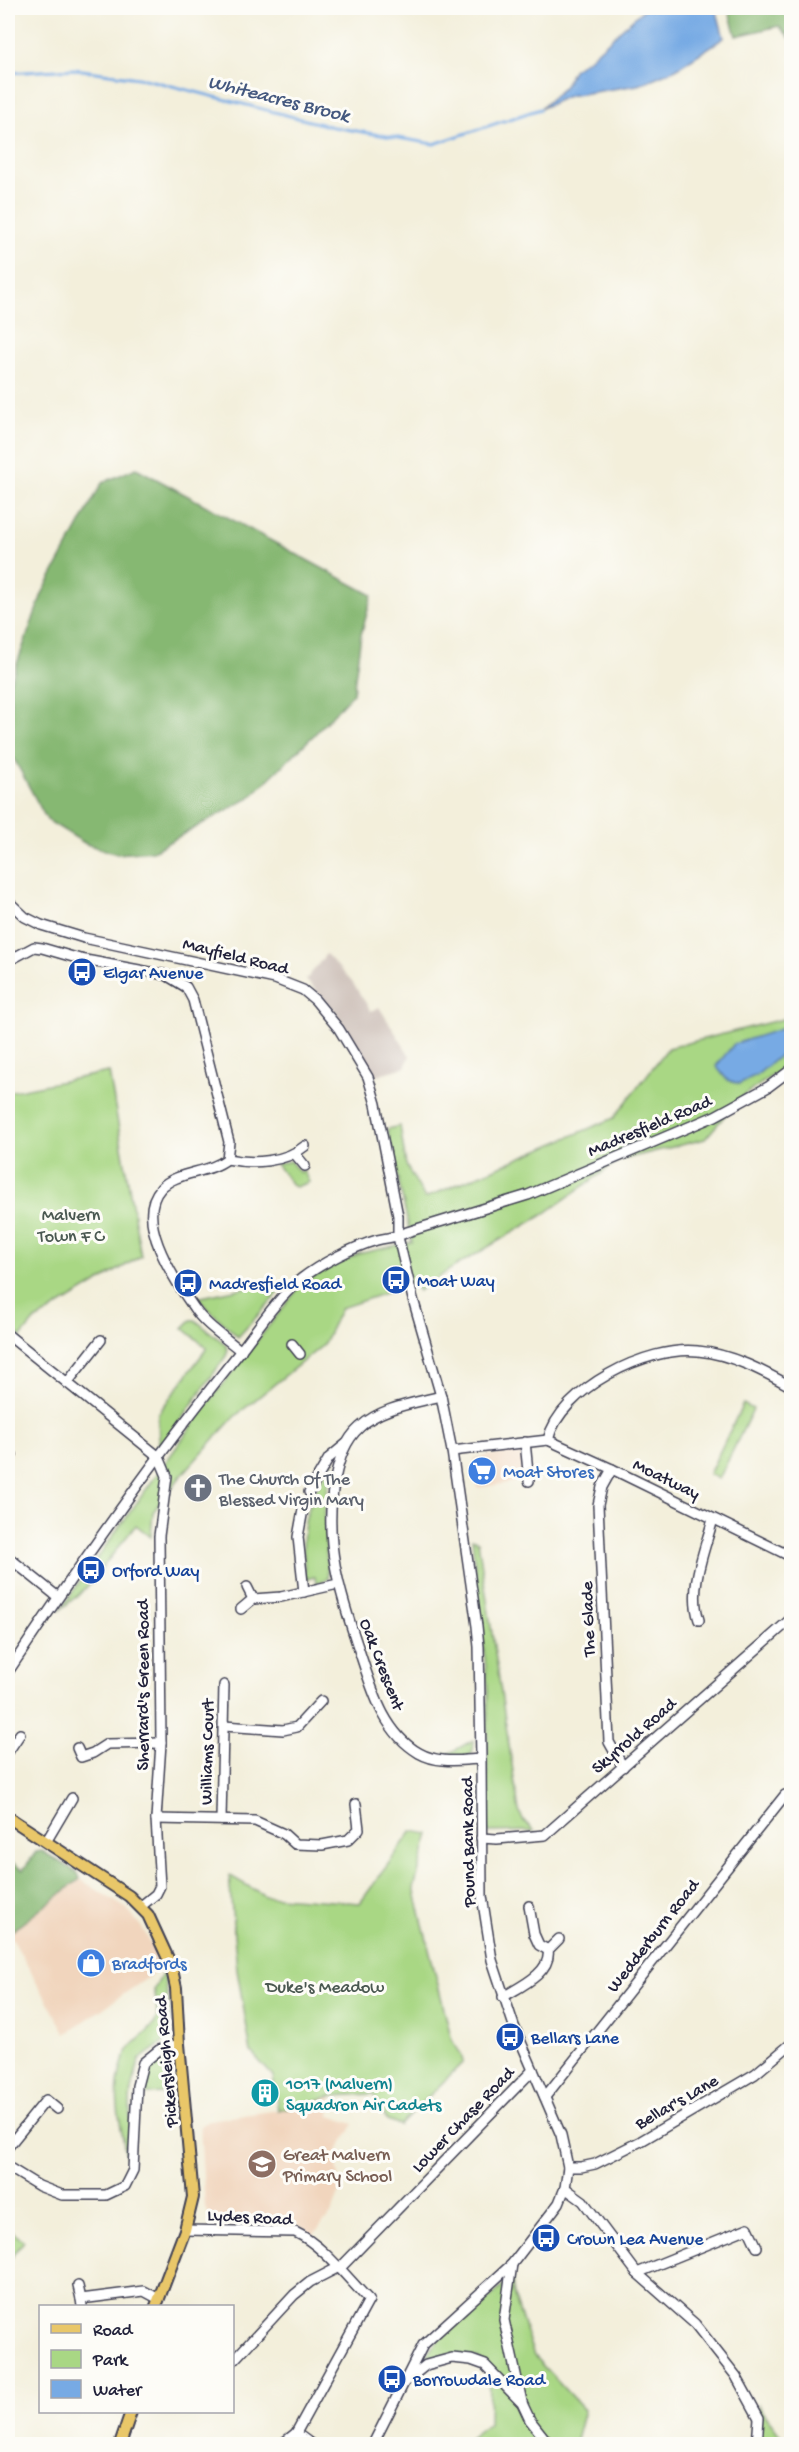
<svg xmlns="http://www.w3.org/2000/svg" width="799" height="2452" viewBox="0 0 799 2452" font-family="'Gochi Hand',sans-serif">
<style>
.built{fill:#f1d5bd}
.industrial{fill:#cec1ba}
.green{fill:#a9d784;stroke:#667c60;stroke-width:1.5}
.forest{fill:#86b872;stroke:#546d56;stroke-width:1.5}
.water{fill:#77aae4;stroke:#4c6690;stroke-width:1.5}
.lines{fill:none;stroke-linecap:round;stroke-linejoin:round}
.stream{stroke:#77aae4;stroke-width:3}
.minor-casing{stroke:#414153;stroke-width:12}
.major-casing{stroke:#414153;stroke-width:14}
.minor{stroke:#fff;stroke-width:9}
.major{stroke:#e9c769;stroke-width:10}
.labels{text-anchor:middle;stroke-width:6;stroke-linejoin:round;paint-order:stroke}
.street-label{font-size:18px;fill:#22223b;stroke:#fdfcf7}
.transit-label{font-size:18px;fill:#164399;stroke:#fdfcf7;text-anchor:start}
.park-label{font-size:18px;fill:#4a5851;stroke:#fdfcf7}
.shop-label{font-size:18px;fill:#366cbe;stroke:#fdfcf7;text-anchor:start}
.worship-label{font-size:18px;fill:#5b616d;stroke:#fdfcf7;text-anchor:start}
.culture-label{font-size:18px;fill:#0d838f;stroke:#fdfcf7;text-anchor:start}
.education-label{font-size:18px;fill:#785e54;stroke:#fdfcf7;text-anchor:start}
.water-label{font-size:20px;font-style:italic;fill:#44587f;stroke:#fdfcf7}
</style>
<rect width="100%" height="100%" fill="#fdfcf7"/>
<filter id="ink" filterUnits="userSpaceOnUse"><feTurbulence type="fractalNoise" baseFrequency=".0167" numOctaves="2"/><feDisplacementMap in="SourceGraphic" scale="12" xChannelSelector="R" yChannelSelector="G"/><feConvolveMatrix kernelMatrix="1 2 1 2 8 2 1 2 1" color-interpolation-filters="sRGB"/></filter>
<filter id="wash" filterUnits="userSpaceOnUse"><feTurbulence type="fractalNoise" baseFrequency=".008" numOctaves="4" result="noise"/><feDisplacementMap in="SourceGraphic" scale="24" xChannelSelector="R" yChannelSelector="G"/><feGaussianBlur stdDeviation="1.35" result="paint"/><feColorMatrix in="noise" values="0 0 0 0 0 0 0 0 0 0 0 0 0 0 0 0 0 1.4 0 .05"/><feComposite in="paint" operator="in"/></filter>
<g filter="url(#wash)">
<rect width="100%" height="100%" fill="#f3efdb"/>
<g class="built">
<polygon points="522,1450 526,1480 477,1488 474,1458"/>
<polygon points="80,1879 127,1909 143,1929 156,1954 156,1972 66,2034 9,1933"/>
<polygon points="332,2096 330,2116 354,2124 335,2155 339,2176 339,2194 331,2214 313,2235 295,2223 210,2217 205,2208 200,2126 210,2120 278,2110"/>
</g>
<polygon class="industrial" points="326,954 352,982 371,1011 379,1007 410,1056 405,1067 374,1076 336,1012 306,980"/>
<g class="green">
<polygon points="791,1017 791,1062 738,1100 705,1139 620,1160 541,1216 454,1267 418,1291 415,1283 341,1308 323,1345 234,1417 181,1476 153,1512 151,1537 136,1525 86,1588 59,1611 206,1406 304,1281 358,1254 412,1242 387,1129 400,1126 406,1165 425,1198 614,1118 668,1048"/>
<polygon points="109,1072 141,1256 34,1321 21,1337 8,1324 8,1092"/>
<polygon points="290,1161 300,1173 303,1170 309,1182 296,1187 292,1185 276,1164"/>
<polygon points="272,1282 282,1289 238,1337 197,1298"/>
<polygon points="191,1320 195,1320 225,1344 228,1350 226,1356 161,1448 159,1446 158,1414 207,1348 183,1328"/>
<polygon points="743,1404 753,1409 719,1479 709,1474"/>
<path d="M333,1459L325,1502V1531L328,1579L316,1583L315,1577L306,1579C298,1525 306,1505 333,1459Z"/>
<polygon points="472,1539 478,1541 519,1811 523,1820 534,1831 486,1832 488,1688"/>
<polygon points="473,1740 472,1754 460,1758 444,1756 445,1753 450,1753"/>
<polygon points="412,1831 429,1834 414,1888 452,2041 461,2054 463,2062 400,2125 387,2120 374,2094 332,2096 278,2110 273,2076 251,2052 237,1970 229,1875 265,1896 360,1903"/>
<path d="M164,1971L169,2008V2038L139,2060L130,2098V2157L126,2156C122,2130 113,2099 120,2073C121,2066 125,2053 130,2048C153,2023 163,2029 154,1990Z"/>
<path d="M165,2053L170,2054L173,2092L140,2095C143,2076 145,2060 165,2053Z"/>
<polygon points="8,2229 24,2241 8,2263"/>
<path d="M512,2279L514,2296L534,2356L584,2410L575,2444H462L489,2423L490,2380L478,2358C453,2353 442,2352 419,2364L439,2339Z"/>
<polygon points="758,2405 782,2437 791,2442 791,2444 752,2444 756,2437"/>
</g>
<g class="forest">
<polygon points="728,8 791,8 791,39 779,26 736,36"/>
<polygon points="136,468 372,595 361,635 353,693 313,736 249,798 153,851 117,854 86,844 47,820 12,755 10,683 42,594 102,483"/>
<polygon points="42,1851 78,1873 80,1879 8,1934 8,1868 11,1862 23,1870 36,1852"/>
</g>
<g class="water">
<polygon points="645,8 716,8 724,38 676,69 638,85 568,96 540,109 564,87 573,70 590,58"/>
<polygon points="787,1027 791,1028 791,1046 758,1074 739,1084 727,1080 716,1066 734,1044"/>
</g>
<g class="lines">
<polyline class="stream" points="8,73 75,69 145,79 333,127 434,144 540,109"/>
</g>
</g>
<g filter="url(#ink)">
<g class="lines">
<g class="minor-casing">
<g id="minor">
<polyline points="8,901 25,917 41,925 84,938 275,979 303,990 315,1000 339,1029 368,1077 376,1104 398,1216 398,1237 413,1299 441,1396 452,1451 477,1626 479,1647 481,1759 482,1896 492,1960 514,2026 561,2135 568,2167 565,2188 559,2203 512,2264 423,2345 373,2444"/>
<path d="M8,961L34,947L42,948L80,959L166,975L186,987L193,1000L229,1142L227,1159C208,1174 177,1171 161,1188C133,1219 175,1281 194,1308C205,1325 226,1338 241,1351"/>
<polyline points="295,1154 305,1166"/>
<path d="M227,1159C252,1164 285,1163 305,1146"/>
<polyline points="8,1335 159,1457 167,1476 159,1536 161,1743 156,1819 160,1886 156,1894 140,1907"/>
<polyline points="292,1344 300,1354"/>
<polyline points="67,1383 101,1340"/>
<path d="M441,1396C415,1403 381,1407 360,1427C345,1440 339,1460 335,1479C322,1539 341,1597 360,1653C372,1689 383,1732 419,1753C438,1764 461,1760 481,1759"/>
<path d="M548,1440C560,1389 648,1345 698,1351C731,1354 763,1371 792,1387"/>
<polyline points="525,1442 529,1481"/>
<polyline points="8,1451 12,1455"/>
<polyline points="452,1451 548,1440 612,1469 792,1557"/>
<polyline points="612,1469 602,1487 598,1505 609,1742 623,1767"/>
<polyline points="309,1492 329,1458 346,1444"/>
<polyline points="8,1557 58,1597"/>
<polyline points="247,1587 253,1599"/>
<polyline points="304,1592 298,1537 304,1504"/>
<polyline points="241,1609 253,1599 281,1597 338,1584"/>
<path d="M699,1620C688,1588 705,1550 713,1519"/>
<path d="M8,1672C78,1567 151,1462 231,1363C254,1335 273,1302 301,1279C320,1264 353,1247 377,1240C388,1237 397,1238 407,1232L528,1195L715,1116L768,1087L792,1069"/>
<polyline points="224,1726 283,1730 297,1727 321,1701"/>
<polyline points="77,1748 81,1757 93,1753 107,1744 161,1743"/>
<polyline points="8,1752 20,1734"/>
<polyline points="156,1819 255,1821 284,1834 295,1844 322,1845 348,1840 359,1829 356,1804"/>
<polyline points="221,1820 224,1685"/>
<polyline points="481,1838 497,1839 545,1835 792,1618"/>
<polyline points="46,1842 72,1798"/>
<polyline points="529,1906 534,1934 539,1945 548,1950"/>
<path d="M503,1997C519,1987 552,1973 548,1950L559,1939"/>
<polyline points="545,2097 785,1795"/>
<polyline points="8,2147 46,2100 57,2109"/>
<polyline points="8,2167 39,2186 62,2195 106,2195 125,2186 133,2170 137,2086 143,2063 159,2050 179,2044"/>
<polyline points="568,2167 581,2167 595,2164 641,2141 755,2074 792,2043"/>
<polyline points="565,2188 583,2201 637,2273 695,2324 736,2376 759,2418 757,2444"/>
<path d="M185,2230L295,2232C323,2245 348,2279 369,2300L296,2433L311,2444"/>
<polyline points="512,2264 504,2320 522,2402"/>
<polyline points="637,2273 748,2228 757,2247"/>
<polyline points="78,2286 81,2299"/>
<polyline points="82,2306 81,2299 144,2291 159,2299"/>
<polyline points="232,2362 294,2295 310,2282 343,2265 533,2070"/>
<polyline points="406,2381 426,2365 452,2358 471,2360 485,2365 522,2403 530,2420 549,2444"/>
<polyline points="282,2444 296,2433"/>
</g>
</g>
<g class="major-casing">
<g id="major">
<polyline points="8,1817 129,1896 148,1915 171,1965 176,1988 179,2044 193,2197 185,2230 156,2306"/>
<polyline points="120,2444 131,2412"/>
</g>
</g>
<use href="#minor" class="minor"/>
<use href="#major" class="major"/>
</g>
</g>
<defs>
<g id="bus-disc" transform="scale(1.5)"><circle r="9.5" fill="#1a4fb4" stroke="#fdfcf7"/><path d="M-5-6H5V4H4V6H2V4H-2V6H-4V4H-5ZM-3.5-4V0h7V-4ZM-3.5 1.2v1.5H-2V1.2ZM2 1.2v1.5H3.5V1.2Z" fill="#fff"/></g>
<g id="supermarket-disc" transform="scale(1.5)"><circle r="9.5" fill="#3f7fe0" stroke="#fdfcf7"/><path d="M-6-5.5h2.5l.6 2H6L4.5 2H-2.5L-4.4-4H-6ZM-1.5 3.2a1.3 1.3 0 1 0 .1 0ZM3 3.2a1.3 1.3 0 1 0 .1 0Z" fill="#fff"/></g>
<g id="church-disc" transform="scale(1.5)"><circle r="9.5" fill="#6b7280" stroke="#fdfcf7"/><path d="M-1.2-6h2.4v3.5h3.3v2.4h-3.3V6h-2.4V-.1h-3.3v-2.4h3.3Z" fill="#fff"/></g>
<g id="shop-disc" transform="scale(1.5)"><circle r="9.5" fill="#3f7fe0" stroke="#fdfcf7"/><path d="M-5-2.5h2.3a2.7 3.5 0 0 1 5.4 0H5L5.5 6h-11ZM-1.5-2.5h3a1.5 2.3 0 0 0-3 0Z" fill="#fff"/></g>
<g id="building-disc" transform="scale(1.5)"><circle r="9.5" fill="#0f9aa8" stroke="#fdfcf7"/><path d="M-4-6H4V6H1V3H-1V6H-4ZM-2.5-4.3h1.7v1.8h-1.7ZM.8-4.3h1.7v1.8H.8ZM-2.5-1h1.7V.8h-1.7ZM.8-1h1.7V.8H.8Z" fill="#fff"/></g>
<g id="school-disc" transform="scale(1.5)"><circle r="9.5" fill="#8d6e63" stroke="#fdfcf7"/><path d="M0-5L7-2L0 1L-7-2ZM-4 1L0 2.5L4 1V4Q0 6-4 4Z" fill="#fff"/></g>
</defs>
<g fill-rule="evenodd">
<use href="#bus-disc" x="82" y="972"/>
<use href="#bus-disc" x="396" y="1280"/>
<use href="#bus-disc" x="188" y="1283"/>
<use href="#supermarket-disc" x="482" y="1471"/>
<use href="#church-disc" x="198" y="1488"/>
<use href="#bus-disc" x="91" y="1570"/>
<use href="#shop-disc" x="91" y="1963"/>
<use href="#bus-disc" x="510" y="2037"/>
<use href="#building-disc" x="265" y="2093"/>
<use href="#school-disc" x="262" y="2164"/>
<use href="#bus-disc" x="546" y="2238"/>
<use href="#bus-disc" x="392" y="2379"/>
</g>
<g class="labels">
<g class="street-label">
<text transform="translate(236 955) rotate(14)" y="6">Mayfield Road</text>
<text transform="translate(649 1125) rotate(-23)" y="6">Madresfield Road</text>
<text transform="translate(667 1478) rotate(26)" y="6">Moatway</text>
<text transform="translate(587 1619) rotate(-92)" y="6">The Glade</text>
<text transform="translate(383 1664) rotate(69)" y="6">Oak Crescent</text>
<text transform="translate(142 1685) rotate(-90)" y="6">Sherrard's Green Road</text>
<text transform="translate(633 1735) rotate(-41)" y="6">Skyrrold Road</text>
<text transform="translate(206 1752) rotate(-89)" y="6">Williams Court</text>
<text transform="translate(467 1842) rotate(-91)" y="6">Pound Bank Road</text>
<text transform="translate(652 1935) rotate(-52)" y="6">Wedderburn Road</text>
<text transform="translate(165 2062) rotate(-95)" y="6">Pickersleigh Road</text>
<text transform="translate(676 2101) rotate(-30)" y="6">Bellar's Lane</text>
<text transform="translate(462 2119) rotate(-46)" y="6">Lower Chase Road</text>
<text transform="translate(250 2216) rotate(3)" y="6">Lydes Road</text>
</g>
<g class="transit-label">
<text x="103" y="978">Elgar Avenue</text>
<text x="417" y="1286">Moat Way</text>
<text x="209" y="1289">Madresfield Road</text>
<text x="112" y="1576">Orford Way</text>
<text x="531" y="2043">Bellars Lane</text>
<text x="567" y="2244">Crown Lea Avenue</text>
<text x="413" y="2385">Borrowdale Road</text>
</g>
<g class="park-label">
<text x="71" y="1220">Malvern<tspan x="71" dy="21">Town F C</tspan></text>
<text x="325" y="1992">Duke's Meadow</text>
</g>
<g class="shop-label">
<text x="503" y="1477">Moat Stores</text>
<text x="112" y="1969">Bradfords</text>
</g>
<g class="worship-label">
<text x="219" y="1484">The Church Of The<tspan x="219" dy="21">Blessed Virgin Mary</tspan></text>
</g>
<g class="culture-label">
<text x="286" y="2089">1017 (Malvern)<tspan x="286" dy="21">Squadron Air Cadets</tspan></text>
</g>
<g class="education-label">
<text x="283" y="2160">Great Malvern<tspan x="283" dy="21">Primary School</tspan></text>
</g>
<g class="water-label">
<text transform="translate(279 97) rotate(14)" y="7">Whiteacres Brook</text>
</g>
</g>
<rect width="799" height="2452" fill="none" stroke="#fdfcf7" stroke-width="30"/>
<rect x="39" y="2305" width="195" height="108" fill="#fdfcf7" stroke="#a5a5ac" stroke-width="1.5"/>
<rect x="51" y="2324" width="30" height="9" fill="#e9c769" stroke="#a5a5ac" stroke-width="1.5"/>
<text x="93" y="2335" font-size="18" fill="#22223b">Road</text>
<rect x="51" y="2350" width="30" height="18" fill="#a9d784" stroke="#a5a5ac" stroke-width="1.5"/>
<text x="93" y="2365" font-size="18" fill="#22223b">Park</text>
<rect x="51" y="2380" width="30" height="18" fill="#77aae4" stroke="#a5a5ac" stroke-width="1.5"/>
<text x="93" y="2395" font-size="18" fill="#22223b">Water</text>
</svg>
